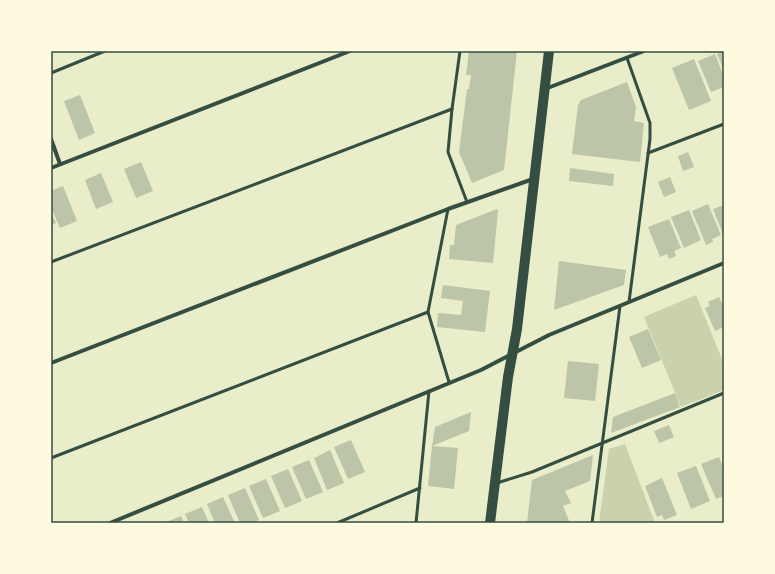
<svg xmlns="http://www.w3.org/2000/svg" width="775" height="574" viewBox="0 0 775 574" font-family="'DejaVu Sans',sans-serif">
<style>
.green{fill:#cad2ad}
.building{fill:#bcc5a7}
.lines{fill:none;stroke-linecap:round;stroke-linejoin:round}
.service{stroke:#344e41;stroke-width:3}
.minor{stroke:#344e41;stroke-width:4}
.primary{stroke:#344e41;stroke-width:10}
.neatline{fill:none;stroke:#344e41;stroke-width:1.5}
</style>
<rect width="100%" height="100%" fill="#e9edc9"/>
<g class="green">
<polygon points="696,295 724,364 724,390 681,407 644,317"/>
<polygon points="625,444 655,523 599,523 609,449"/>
</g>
<g class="building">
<polygon points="469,51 517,51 504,170 472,183 459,152 467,89 469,89 471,75 466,75"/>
<polygon points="723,51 724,51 724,71 717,54"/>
<polygon points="715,54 724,77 724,87 711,92 698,61"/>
<polygon points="694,59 711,101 689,110 672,68"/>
<polygon points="627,82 636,107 634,121 644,123 640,162 572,154 578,105 581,100"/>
<polygon points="80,95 95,133 79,140 64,101"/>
<polygon points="688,152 694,167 683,171 678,156"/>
<polygon points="141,162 153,191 136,198 124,169"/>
<polygon points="570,168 614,174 613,186 569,181"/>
<polygon points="101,173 113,202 96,209 85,180"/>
<polygon points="670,177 676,192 664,197 658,182"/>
<polygon points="63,186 77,221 60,228 51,207 51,191"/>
<polygon points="708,204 721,235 712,239 713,242 706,245 692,211"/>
<polygon points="724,205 724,234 723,234 713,209"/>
<polygon points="497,209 498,211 493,263 449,259 450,245 454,245 456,225"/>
<polygon points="689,210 701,240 684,248 671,217"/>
<polygon points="51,212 56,223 51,225"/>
<polygon points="669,219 681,248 674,251 676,256 669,259 667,254 660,257 648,227"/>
<polygon points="559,261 626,270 624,285 554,310"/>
<polygon points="443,285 490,291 485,332 437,327 438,313 461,315 463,301 441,298"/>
<polygon points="719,297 724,308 724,327 715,331 705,308 710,306 708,302"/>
<polygon points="648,329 661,360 642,368 629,337"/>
<polygon points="568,361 599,364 595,401 564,398"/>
<polygon points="675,393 680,407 611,433 613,417"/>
<polygon points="471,412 469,431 432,446 458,448 454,489 428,486 432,446 435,427"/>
<polygon points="669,425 674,437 659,443 654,431"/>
<polygon points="351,440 365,472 348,479 334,447"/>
<polygon points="330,450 344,483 327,490 314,458"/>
<polygon points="593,455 590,481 565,491 571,503 563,506 570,523 527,523 532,480"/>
<polygon points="719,457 724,470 724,496 716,499 701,464"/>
<polygon points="309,460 323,492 306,499 292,467"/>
<polygon points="696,466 710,501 691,509 677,473"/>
<polygon points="288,469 302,501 285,508 271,476"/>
<polygon points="662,478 677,515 664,520 662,515 657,517 645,486"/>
<polygon points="266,479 280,511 263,518 249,486"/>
<polygon points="245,488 259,520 252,523 240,523 228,495"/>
<polygon points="223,497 235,523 215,523 207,504"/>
<polygon points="202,507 209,523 189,523 185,514"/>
<polygon points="181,516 184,523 164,523"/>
</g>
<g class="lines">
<g class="service">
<polyline points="460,51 452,109 448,152 467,202"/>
<polyline points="627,58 650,123 650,139 629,302"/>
<polyline points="51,73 105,51"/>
<polyline points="648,153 724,124"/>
<polyline points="448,209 428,312 449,382"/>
<polyline points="51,262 452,109"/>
<polyline points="51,458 428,312"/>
<polyline points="497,483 532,472 724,393"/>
<polyline points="337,523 420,488"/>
<polyline points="416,523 429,391"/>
<polyline points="592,523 620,306"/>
</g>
<g class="minor">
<polyline points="545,89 644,51"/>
<polyline points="51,139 60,164"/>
<polyline points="51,168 350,51"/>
<polyline points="51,363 448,209 533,179"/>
<polyline points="110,523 481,370 549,335 724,263"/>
</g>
<polyline class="primary" points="490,523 508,377 517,329 549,51"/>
</g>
<rect width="775" height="574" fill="none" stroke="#fefae0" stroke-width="104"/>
<rect x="52" y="52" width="671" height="470" class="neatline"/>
</svg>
